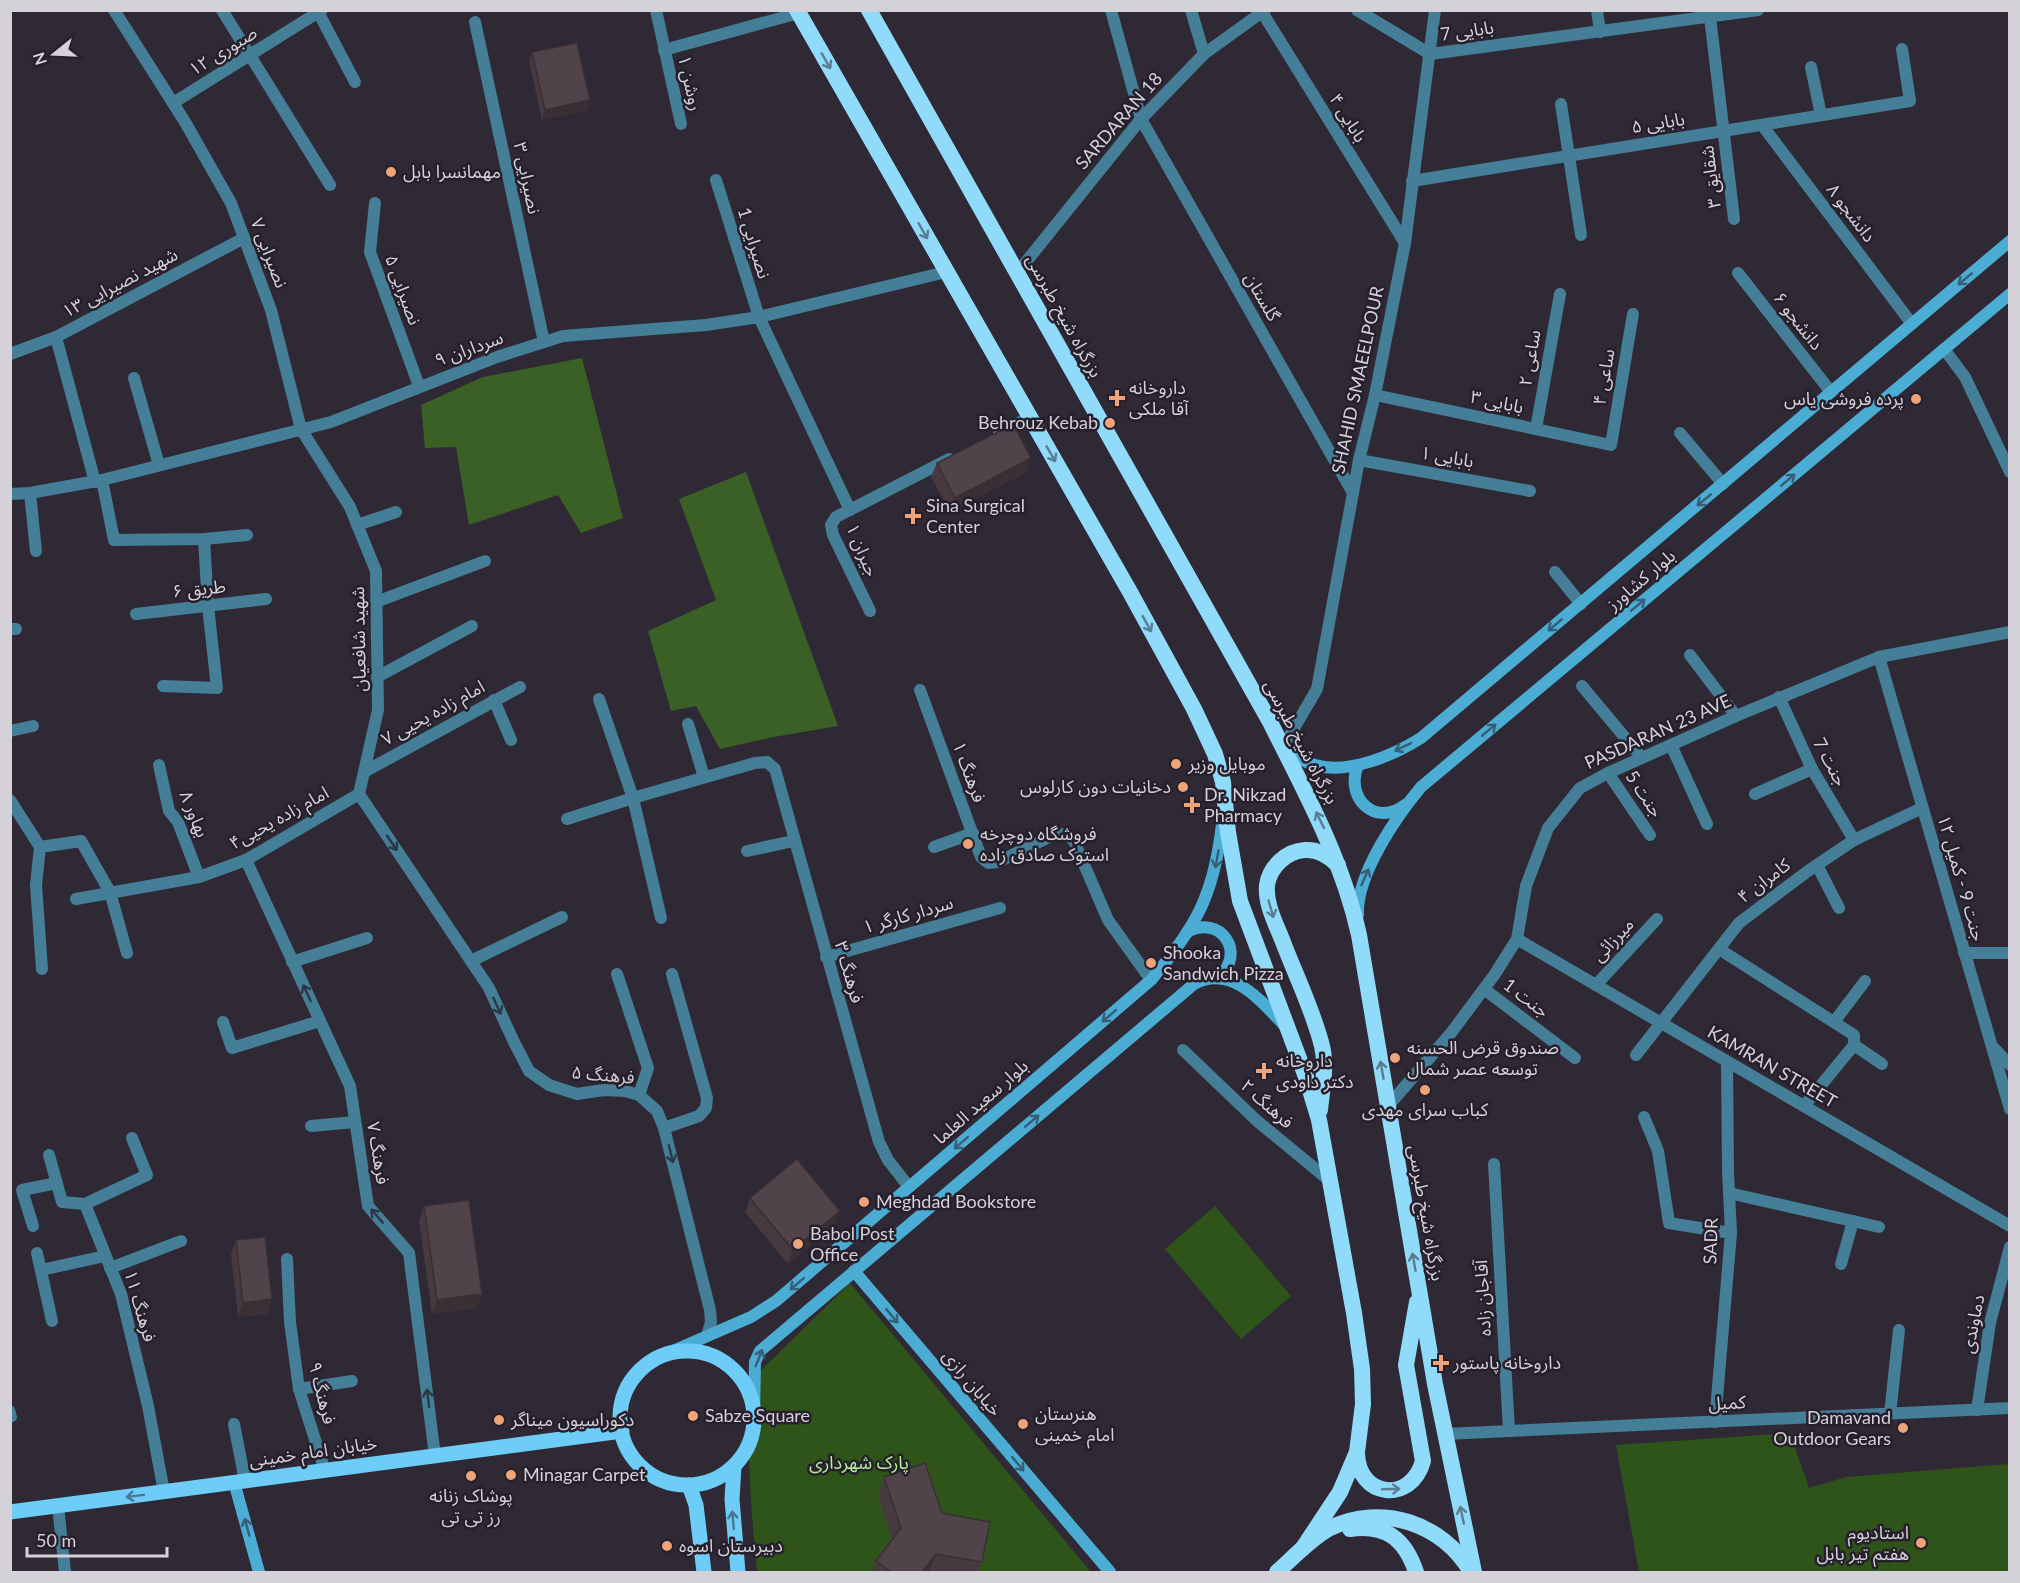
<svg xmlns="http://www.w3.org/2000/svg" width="2020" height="1583" viewBox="0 0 2020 1583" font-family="Lato,'Noto Sans Arabic',sans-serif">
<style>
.green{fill:#2f541a}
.forest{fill:#3a6025}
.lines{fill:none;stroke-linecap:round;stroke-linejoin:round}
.service{stroke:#457e97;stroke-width:10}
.minor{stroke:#457e97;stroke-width:12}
.tertiary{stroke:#457e97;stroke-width:12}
.secondary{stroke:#4bacd4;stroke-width:12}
.primary{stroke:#6ecdf6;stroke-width:15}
.trunk{stroke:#90dafa;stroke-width:16}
.wall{fill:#463a40}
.shaded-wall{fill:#392f34}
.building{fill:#51434a;stroke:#392f34;stroke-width:1.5}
.oneway{stroke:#5a7d92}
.oneway2{stroke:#365f77}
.oneway3{stroke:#2d3846}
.oneway4{stroke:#4a7690}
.poi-dot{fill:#efa378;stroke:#25202b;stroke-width:2}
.labels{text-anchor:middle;stroke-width:5;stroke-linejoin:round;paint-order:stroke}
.street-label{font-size:18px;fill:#d5d1d9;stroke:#25202b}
.poi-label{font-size:18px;fill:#d5d1d9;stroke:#25202b;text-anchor:start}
.park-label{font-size:18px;fill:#b5ef99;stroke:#25202b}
</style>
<rect width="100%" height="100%" fill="#2f2935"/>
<g class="green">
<polygon points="1215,1206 1291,1296 1241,1339 1165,1249"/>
<path d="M850,1283L1091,1572H757C753,1530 749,1488 749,1446C749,1424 752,1403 751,1380Z"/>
<polygon points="1790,1433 1809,1488 1846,1477 2009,1464 2009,1572 1639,1572 1616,1445"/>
</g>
<g class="forest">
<polygon points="582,358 623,518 581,533 558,495 469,525 456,447 425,448 421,405 483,377"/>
<polygon points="746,472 838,726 768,738 720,749 696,706 671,711 648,631 716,600 679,499"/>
</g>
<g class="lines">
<polyline class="service" points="10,1410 12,1417"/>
<g class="minor">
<polyline points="114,10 185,122 231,203 271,310 301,429 350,507 376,571 378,710 359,794"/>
<polyline points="222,10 330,185"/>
<polyline points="317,10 355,82"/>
<polyline points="656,10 681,124"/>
<polyline points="1111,10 1141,119 1353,493"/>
<polyline points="1191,10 1204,54"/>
<polyline points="1357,10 1430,54 1758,10"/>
<polyline points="1597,10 1600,32"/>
<polyline points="1262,12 1405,243"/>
<polyline points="1710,17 1734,219"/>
<polyline points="475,22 544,342"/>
<polyline points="664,50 799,13"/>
<polyline points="1811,67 1821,115"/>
<polyline points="173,103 322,10"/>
<polyline points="1561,104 1581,235"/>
<polyline points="1762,125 1912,324"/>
<polyline points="716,180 759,317 850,510"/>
<polyline points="1412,181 1910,101 1902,49"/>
<polyline points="375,203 370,252 419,386"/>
<polyline points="1017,273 1141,119 1204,54 1265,10"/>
<polyline points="1738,273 1831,392"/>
<polyline points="56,337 95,482"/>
<polyline points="1944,349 1965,377 2010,472"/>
<polyline points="10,354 56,337 244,238"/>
<polyline points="134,378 159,465"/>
<polyline points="1375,395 1611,445 1633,314"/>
<polyline points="1536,429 1560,294"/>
<polyline points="999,433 1030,417"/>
<polyline points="1680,433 1723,484"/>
<polyline points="1359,460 1530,491"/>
<polyline points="102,480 114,540 204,539 247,535"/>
<polyline points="30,493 36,551"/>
<polyline points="357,525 396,512"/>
<polyline points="1555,572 1581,604"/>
<polyline points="376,602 485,561"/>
<polyline points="870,611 833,535 831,525 836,517 949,459"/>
<polyline points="136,614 266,599"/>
<polyline points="10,629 16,629"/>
<polyline points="1690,655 1736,716"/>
<polyline points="1879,657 2010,1109"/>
<polyline points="377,677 472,626"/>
<polyline points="163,686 217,688 208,606 204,539"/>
<polyline points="1582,686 1642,758"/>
<polyline points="920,690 981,857 988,863 998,862 1053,835 1066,834 1074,841 1108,920 1151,980"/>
<polyline points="1779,697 1812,769 1854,840"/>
<polyline points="599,699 633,798 661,918"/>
<polyline points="494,700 511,740"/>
<polyline points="688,724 704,777"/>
<polyline points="10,731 33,726"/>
<polyline points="1671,745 1707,824"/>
<polyline points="1283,747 1317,689 1359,460 1375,395 1405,243 1435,10"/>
<polyline points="159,765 169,811 178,822 199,877"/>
<polyline points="364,772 520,687"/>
<polyline points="1608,773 1650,835"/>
<polyline points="359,794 489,988 514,1042 529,1071 549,1085 577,1094 604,1090 625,1091 639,1095 657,1111 664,1128 710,1310 711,1322 707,1336"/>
<polyline points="1755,794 1812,769"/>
<polyline points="10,800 40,847 36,885 42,969"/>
<polyline points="567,819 633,798 755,763 767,762 775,769 879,1142 888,1160 909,1187"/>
<polyline points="40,847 81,841 110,892 127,953"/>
<polyline points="934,847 973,833"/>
<polyline points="747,851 793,841"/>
<polyline points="246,860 350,1086 368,1206 409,1253 435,1456"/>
<polyline points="1817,865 1839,908"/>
<polyline points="76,899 199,877 246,860 359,794"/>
<polyline points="1517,939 2010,1226"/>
<polyline points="1719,949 1854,1035 1854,1045 1804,1106"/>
<polyline points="1964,953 2010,953"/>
<polyline points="826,957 1000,908"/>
<polyline points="471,961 562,917"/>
<polyline points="292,962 367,938"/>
<polyline points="617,974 648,1068 639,1095"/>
<polyline points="1596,985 1657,919"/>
<polyline points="1484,989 1575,1058"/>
<polyline points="223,1022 232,1048 320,1021"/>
<polyline points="1834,1022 1865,981"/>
<polyline points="1854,1045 1882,1064"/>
<polyline points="1994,1048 2010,1065"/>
<polyline points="1183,1050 1256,1120 1330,1181"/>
<polyline points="1636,1055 1739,923 1808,871 1854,840 1922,808"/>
<polyline points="1388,1106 1451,1033 1495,974 1517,939 1526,886 1548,828 1580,788 1608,773 1736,716 1879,657 2010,632"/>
<polyline points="1644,1117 1658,1151 1669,1223 1731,1233"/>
<polyline points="311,1126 355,1122"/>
<polyline points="664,1128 699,1116 706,1108 707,1098 672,974"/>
<polyline points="49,1155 62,1202 85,1204 121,1294 148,1406 164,1492"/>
<polyline points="1494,1164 1509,1431"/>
<polyline points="1729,1193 1879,1227"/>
<polyline points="85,1204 147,1175 132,1138"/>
<polyline points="33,1226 22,1190 57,1183"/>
<polyline points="37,1253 52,1321"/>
<polyline points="287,1259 290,1322 299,1389 325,1471"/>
<polyline points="1841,1264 1853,1221"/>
<polyline points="110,1268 181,1241"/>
<polyline points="41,1270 105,1256"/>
<polyline points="299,1389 352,1381"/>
<polyline points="1977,1410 1990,1323 2010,1247"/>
<polyline points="1890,1414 1899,1330"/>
<polyline points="1715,1422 1731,1233 1728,1172 1727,1062"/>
<polyline points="234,1424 245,1481"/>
<polyline points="1445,1434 2010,1408"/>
<polyline points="58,1506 65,1572"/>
</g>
<polyline class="tertiary" points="10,494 30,493 102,480 331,422 497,357 563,336 706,325 759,317 946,272"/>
<g class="secondary">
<path d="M1283,747C1293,754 1303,762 1315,765C1348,775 1394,755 1421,738L2010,241"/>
<path d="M1358,765C1344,798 1376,828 1405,805"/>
<path d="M1358,915C1356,875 1396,817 1421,787L2010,294"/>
<path d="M1187,932C1220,914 1247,952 1219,977"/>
<polyline points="854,1271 1110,1572"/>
<path d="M666,1354L751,1317L776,1301L1151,980C1197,926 1214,894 1222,824"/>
<path d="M754,1416L755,1362L760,1351L1194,984C1231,964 1260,1000 1284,1025"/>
<polyline points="234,1482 259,1572"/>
</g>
<g class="primary">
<circle cx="687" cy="1418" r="67"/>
<polyline points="734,1466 732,1499 738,1572"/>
<polyline points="689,1485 696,1505 704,1572"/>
<polyline points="10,1512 622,1431"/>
</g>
<g class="trunk">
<polyline points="797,10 1130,592 1194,709 1215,754 1223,782 1228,832 1240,901 1306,1077 1319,1120 1354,1313 1362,1369 1363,1404 1357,1452 1340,1492 1303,1548"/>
<path d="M869,10L1269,720C1304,790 1342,858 1359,935L1435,1384L1474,1572"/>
<path d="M1320,1110C1322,1089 1327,1066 1322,1046C1313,1010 1296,976 1283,942C1276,924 1265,904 1267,885C1270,866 1287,851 1305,850C1318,849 1329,856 1338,865"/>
<path d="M1357,1453C1358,1498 1411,1504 1423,1461L1406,1365L1417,1302"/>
<path d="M1350,1529C1386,1524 1405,1539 1416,1572"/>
<path d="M1277,1572C1294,1557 1310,1539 1330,1528C1381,1503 1443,1523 1471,1572"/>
</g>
</g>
<g class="wall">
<polygon points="532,52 587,110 542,120 529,61"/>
<polygon points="1031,458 1026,472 950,512 931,477 937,463"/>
<polygon points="750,1198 835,1225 788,1264 745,1212"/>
<polygon points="424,1206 482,1294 476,1308 432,1314 419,1221"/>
<polygon points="236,1240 272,1299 267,1314 238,1317 231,1254"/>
<polygon points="884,1477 942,1513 982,1562 978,1572 872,1572 876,1561 892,1540 878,1496"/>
</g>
<g class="shaded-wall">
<polygon points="590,100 587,110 542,120 545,110"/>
<polygon points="1031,458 1026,472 950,512 955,498"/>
<polygon points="840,1211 835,1225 788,1264 793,1250"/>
<polygon points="482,1294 476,1308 432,1314 437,1300"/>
<polygon points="272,1299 267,1314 238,1317 243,1303"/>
<polygon points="936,1554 929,1572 922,1572"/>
</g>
<g class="building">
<polygon points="577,43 590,100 545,110 532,52"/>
<polygon points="1013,424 1031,458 955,498 937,463"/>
<polygon points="797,1159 840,1211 793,1250 750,1198"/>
<polygon points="469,1200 482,1294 437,1300 424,1206"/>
<polygon points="265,1237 272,1299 243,1303 236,1240"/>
<polygon points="925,1463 942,1513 990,1522 982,1562 936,1554 922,1572 891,1572 876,1561 901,1528 884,1477"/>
</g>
<defs><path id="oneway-shaft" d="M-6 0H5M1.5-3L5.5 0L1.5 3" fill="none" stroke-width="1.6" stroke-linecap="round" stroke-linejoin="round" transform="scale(1.5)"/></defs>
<g class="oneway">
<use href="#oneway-shaft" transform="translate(826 61) rotate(60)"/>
<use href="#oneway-shaft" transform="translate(923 231) rotate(60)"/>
<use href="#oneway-shaft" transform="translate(1051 454) rotate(60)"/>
<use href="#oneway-shaft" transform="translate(1147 624) rotate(61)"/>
<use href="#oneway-shaft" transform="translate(1320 820) rotate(-116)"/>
<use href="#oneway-shaft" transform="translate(1271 909) rotate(74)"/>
<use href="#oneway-shaft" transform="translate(1382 1070) rotate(-100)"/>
<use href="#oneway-shaft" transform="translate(1414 1262) rotate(-100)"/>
<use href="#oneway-shaft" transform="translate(1391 1489) rotate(-2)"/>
<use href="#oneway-shaft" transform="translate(1462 1515) rotate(-102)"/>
</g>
<g class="oneway2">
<use href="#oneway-shaft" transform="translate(1965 279) rotate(140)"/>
<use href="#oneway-shaft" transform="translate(1788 480) rotate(-40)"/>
<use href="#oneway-shaft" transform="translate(1704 500) rotate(140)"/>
<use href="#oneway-shaft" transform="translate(1638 605) rotate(-40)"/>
<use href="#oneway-shaft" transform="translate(1555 625) rotate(140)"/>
<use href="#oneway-shaft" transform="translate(1489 730) rotate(-40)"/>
<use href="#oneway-shaft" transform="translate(1403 747) rotate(155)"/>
<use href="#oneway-shaft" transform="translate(1217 859) rotate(100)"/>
<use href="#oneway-shaft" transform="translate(1365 877) rotate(-66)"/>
<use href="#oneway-shaft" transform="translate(1109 1016) rotate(139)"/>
<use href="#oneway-shaft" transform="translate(1032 1121) rotate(-40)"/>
<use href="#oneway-shaft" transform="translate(961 1143) rotate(139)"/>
<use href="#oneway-shaft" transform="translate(797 1284) rotate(139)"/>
<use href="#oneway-shaft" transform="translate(892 1316) rotate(50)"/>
<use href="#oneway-shaft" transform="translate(759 1358) rotate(-68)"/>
<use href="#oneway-shaft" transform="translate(1018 1464) rotate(50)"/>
<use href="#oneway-shaft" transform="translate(247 1527) rotate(-105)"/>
</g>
<g class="oneway3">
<use href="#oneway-shaft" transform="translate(392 843) rotate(56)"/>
<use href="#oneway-shaft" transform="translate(307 993) rotate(-115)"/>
<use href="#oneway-shaft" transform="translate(497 1006) rotate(66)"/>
<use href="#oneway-shaft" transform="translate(671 1154) rotate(76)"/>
<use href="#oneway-shaft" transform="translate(377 1216) rotate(-131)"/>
<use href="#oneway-shaft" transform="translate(428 1398) rotate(-97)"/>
</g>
<g class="oneway4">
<use href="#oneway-shaft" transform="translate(135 1496) rotate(173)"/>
<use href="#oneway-shaft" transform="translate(733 1520) rotate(-95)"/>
</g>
<g class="poi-dot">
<circle cx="391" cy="172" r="6"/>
<path d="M1114 389h6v6h6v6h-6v6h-6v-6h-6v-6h6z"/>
<circle cx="1916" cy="399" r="6"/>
<circle cx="1110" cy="423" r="6"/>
<path d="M910 507h6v6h6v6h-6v6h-6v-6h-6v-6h6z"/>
<circle cx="1176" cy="764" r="6"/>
<circle cx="1183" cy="787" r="6"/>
<path d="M1189 796h6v6h6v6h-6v6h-6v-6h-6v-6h6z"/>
<circle cx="968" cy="844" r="6"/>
<circle cx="1151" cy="963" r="6"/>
<circle cx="1395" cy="1058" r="6"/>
<path d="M1261 1062h6v6h6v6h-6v6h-6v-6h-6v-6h6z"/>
<circle cx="1425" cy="1090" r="6"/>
<circle cx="864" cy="1202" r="6"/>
<circle cx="798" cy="1244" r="6"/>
<path d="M1438 1354h6v6h6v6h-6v6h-6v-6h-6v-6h6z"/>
<circle cx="693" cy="1416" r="6"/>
<circle cx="499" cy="1420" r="6"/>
<circle cx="1023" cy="1424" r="6"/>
<circle cx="1903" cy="1428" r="6"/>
<circle cx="511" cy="1475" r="6"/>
<circle cx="471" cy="1476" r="6"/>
<circle cx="1921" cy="1543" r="6"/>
<circle cx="667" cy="1546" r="6"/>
</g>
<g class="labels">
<g class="street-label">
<text transform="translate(1467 31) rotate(-8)" y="6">بابایی 7</text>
<text transform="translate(223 51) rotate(-32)" y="6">صبوری ۱۲</text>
<text transform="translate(690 83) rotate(77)" y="6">روشن ۱</text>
<text transform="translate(1348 118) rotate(58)" y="6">بابایی ۴</text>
<text transform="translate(1119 121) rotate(-49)" y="6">SARDARAN 18</text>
<text transform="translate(1658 123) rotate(-9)" y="6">بابایی ۵</text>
<text transform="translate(1711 177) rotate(-97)" y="6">شقایق ۳</text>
<text transform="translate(527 178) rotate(78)" y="6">نصیرایی ۳</text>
<text transform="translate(1851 213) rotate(53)" y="6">دانشجو ۸</text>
<text transform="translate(754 243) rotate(73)" y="6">نصیرایی 1</text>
<text transform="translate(269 253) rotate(69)" y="6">نصیرایی ۷</text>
<text transform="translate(120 283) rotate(-28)" y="6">شهید نصیرایی ۱۳</text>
<text transform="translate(403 290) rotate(70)" y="6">نصیرایی ۵</text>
<text transform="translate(1262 297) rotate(60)" y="6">گلستان</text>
<text transform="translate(1064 316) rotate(61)" y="6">بزرگراه شیخ طبرسی</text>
<text transform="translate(1798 321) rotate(52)" y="6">دانشجو ۶</text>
<text transform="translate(469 349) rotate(-20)" y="6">سرداران ۹</text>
<text transform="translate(1530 358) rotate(-80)" y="6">ساعی ۲</text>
<text transform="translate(1604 377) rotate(-80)" y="6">ساعی ۴</text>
<text transform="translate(1358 380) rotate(-78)" y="6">SHAHID SMAEELPOUR</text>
<text transform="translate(1497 402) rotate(12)" y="6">بابایی ۳</text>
<text transform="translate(1447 457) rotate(10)" y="6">بابایی ۱</text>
<text transform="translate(862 550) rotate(67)" y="6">جیران ۱</text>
<text transform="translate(1641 580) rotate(-40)" y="6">بلوار کشاورز</text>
<text transform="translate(199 589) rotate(-6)" y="6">طریق ۶</text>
<text transform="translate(359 639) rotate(-91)" y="6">شهید شافعیان</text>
<text transform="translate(433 713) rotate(-29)" y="6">امام زاده یحیی ۷</text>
<text transform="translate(1658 732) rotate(-24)" y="6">PASDARAN 23 AVE</text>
<text transform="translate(1301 742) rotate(62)" y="6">بزرگراه شیخ طبرسی</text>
<text transform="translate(1830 762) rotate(62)" y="6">جنت 7</text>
<text transform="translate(969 772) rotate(70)" y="6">فرهنگ ۱</text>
<text transform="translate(1644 794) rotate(56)" y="6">جنت 5</text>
<text transform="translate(194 814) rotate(68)" y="6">بهاور ۸</text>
<text transform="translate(279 818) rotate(-29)" y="6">امام زاده یحیی۴</text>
<text transform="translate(1961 878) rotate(74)" y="6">جنت 9 - کمیل ۱۲</text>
<text transform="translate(1764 881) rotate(-37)" y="6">کامران ۴</text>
<text transform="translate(908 915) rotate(-16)" y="6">سردار کارگر ۱</text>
<text transform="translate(1613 940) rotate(-47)" y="6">میرزائی</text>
<text transform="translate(849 972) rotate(74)" y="6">فرهنگ ۳</text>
<text transform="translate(1526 998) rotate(37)" y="6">جنت 1</text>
<text transform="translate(1772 1067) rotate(30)" y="6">KAMRAN STREET</text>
<text transform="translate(603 1075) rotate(5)" y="6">فرهنگ ۵</text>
<text transform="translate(981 1102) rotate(-41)" y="6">بلوار سعید العلما</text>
<text transform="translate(1267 1104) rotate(42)" y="6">فرهنگ ۲</text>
<text transform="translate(378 1153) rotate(81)" y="6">فرهنگ ۷</text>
<text transform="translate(1426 1213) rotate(80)" y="6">بزرگراه شیخ طبرسی</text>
<text transform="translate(1711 1241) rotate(-88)" y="6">SADR</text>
<text transform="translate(1483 1298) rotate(-93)" y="6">آقاجان زاده</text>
<text transform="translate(140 1306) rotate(74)" y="6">فرهنگ ۱۱</text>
<text transform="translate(1973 1324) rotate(-79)" y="6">دماوندی</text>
<text transform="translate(972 1383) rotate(50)" y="6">خیابان رازی</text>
<text transform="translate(322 1393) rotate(76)" y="6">فرهنگ ۹</text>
<text transform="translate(1727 1403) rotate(-3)" y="6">کمیل</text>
<text transform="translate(313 1452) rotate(-8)" y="6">خیابان امام خمینی</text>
</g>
<g class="poi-label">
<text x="403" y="178">مهمانسرا بابل</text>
<text x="1129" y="394">داروخانه<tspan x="1129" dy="21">آقا ملکی</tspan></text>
<text x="1904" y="405" text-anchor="end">پرده فروشی یاس</text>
<text x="1098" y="429" text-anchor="end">Behrouz Kebab</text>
<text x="926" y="512">Sina Surgical<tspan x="926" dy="21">Center</tspan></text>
<text x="1188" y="770">موبایل وزیر</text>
<text x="1171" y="793" text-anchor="end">دخانیات دون کارلوس</text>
<text x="1204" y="801">Dr. Nikzad<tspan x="1204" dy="21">Pharmacy</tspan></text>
<text x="980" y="840">فروشگاه دوچرخه<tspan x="980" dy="21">استوک صادق زاده</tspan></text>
<text x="1163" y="959">Shooka<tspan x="1163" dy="21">Sandwich Pizza</tspan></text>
<text x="1407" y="1054">صندوق قرض الحسنه<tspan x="1407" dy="21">توسعه عصر شمال</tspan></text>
<text x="1276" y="1067">داروخانه<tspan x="1276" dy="21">دکتر داودی</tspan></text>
<text x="1425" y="1116" text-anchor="middle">کباب سرای مهدی</text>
<text x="876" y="1208">Meghdad Bookstore</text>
<text x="810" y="1240">Babol Post<tspan x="810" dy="21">Office</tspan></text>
<text x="1453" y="1369">داروخانه پاستور</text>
<text x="1035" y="1420">هنرستان<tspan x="1035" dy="21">امام خمینی</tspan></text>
<text x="705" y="1422">Sabze Square</text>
<text x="1891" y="1424" text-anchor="end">Damavand<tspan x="1891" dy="21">Outdoor Gears</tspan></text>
<text x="511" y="1426">دکوراسیون میناگر</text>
<text x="523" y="1481">Minagar Carpet</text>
<text x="471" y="1502" text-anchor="middle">پوشاک زنانه<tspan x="471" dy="21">رز تی تی</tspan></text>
<text x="1909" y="1539" text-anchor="end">استادیوم<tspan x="1909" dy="21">هفتم تیر بابل</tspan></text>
<text x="679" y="1552">دبیرستان اسوه</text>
</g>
<g class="park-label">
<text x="859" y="1469">پارک شهرداری</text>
</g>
</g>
<rect width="2020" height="1583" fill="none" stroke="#d5d1d9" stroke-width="24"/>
<g transform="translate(54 54) rotate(252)" stroke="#25202b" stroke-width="4.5" paint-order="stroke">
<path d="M0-4.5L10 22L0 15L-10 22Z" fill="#d5d1d9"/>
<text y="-9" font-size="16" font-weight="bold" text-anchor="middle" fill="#d5d1d9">N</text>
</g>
<path d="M27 1547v9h140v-9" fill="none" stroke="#d5d1d9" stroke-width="3"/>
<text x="36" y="1547" font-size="18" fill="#d5d1d9" stroke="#25202b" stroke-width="4.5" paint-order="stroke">50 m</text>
</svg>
